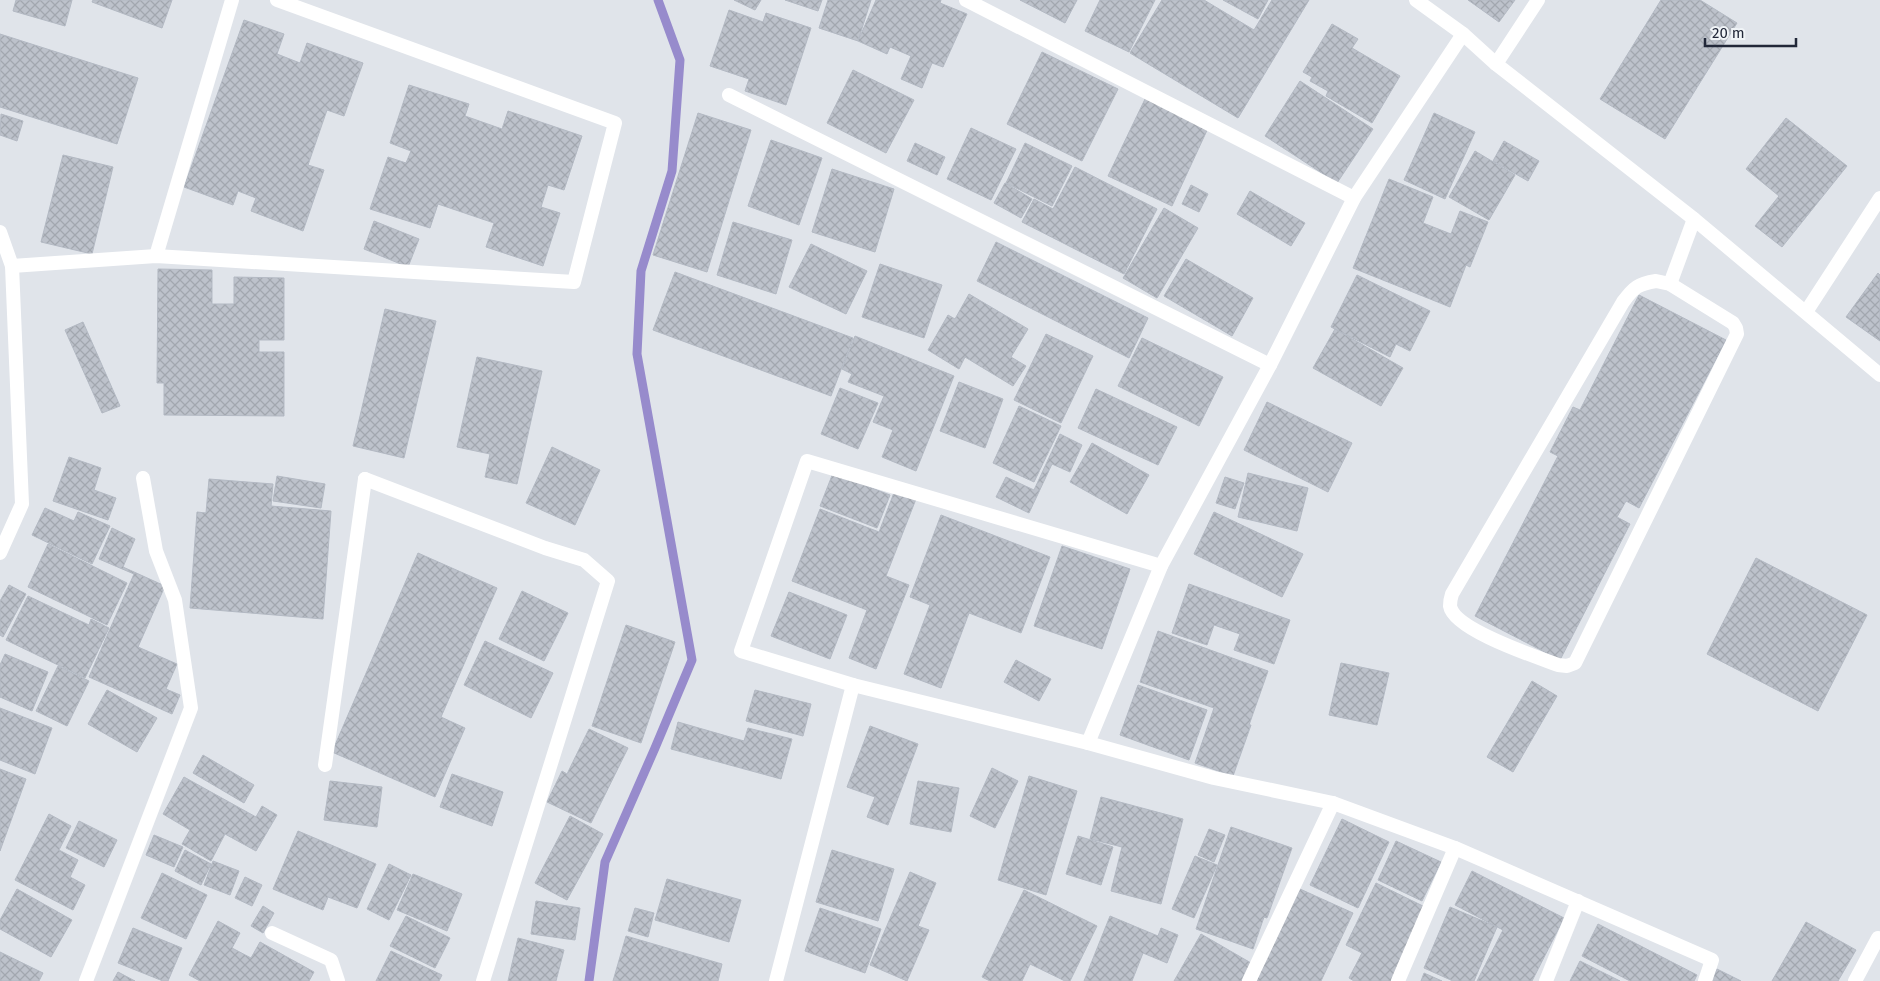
<svg xmlns="http://www.w3.org/2000/svg" width="1880" height="981" viewBox="0 0 1880 981" font-family="'Fira Sans',sans-serif">
<style>
.lines{fill:none;stroke-linecap:round;stroke-linejoin:round}
.stream{stroke:#978bcc;stroke-width:9}
.building{fill:url(#building-cross-hatch);stroke:#b3b9c3}
.service{stroke:#fff;stroke-width:14}
.minor{stroke:#fff;stroke-width:14}
.tertiary{stroke:#fff;stroke-width:14}
</style>
<defs>
<pattern id="building-cross-hatch" width="8" height="8" patternUnits="userSpaceOnUse" patternTransform="scale(1.25)"><rect width="8" height="8" fill="#bdc2cb"/><path d="M0 0l8 8M0 8l8-8" fill="none" stroke="#a2a7af"/></pattern>
</defs>
<rect width="100%" height="100%" fill="#e0e4ea"/>
<g class="lines">
<polyline class="stream" points="589,981 605,862 655,748 692,660 637,354 641,271 672,171 680,60 658,0"/>
</g>
<g class="building">
<polygon points="16,0 72,0 65,26 13,11"/>
<polygon points="93,0 172,0 162,28 92,2"/>
<polygon points="734,0 761,0 755,10"/>
<polygon points="785,0 822,0 818,11"/>
<polygon points="828,0 871,0 858,41 819,28"/>
<polygon points="876,0 941,0 940,3 967,14 943,67 932,63 922,88 901,79 911,56 890,47 887,54 858,41"/>
<polygon points="1020,0 1077,0 1065,23"/>
<polygon points="1100,0 1155,0 1129,52 1085,31"/>
<polygon points="1162,0 1204,0 1254,30 1272,0 1309,0 1238,118 1130,53"/>
<polygon points="1223,0 1268,0 1258,19"/>
<polygon points="1468,0 1515,0 1499,22"/>
<polygon points="1661,0 1700,0 1737,23 1665,139 1600,99"/>
<polygon points="729,10 763,22 766,13 811,28 786,105 745,91 749,79 710,66"/>
<polygon points="244,20 284,34 277,54 300,63 307,43 363,63 344,116 327,110 308,165 324,170 303,231 251,211 256,198 238,191 233,205 184,187"/>
<polygon points="1332,24 1358,39 1352,48 1400,76 1372,123 1326,96 1328,91 1310,81 1312,77 1303,72"/>
<polygon points="0,34 138,78 117,144 0,107"/>
<polygon points="1042,52 1118,89 1082,161 1007,124"/>
<polygon points="853,70 914,100 886,153 827,123"/>
<polygon points="1300,81 1373,129 1337,183 1265,136"/>
<polygon points="409,85 469,104 465,116 502,129 508,111 582,136 564,190 548,185 541,207 560,213 543,266 486,247 494,223 438,204 430,228 370,209 388,157 406,163 411,151 390,143"/>
<polygon points="1146,97 1209,126 1172,206 1108,176"/>
<polygon points="698,113 751,130 707,272 653,255"/>
<polygon points="1434,113 1475,132 1445,199 1404,180"/>
<polygon points="1,114 23,121 17,141 0,135"/>
<polygon points="1786,118 1847,166 1782,247 1755,226 1779,196 1746,169"/>
<polygon points="971,128 1016,149 991,200 947,179"/>
<polygon points="771,140 822,158 799,225 748,206"/>
<polygon points="1504,141 1539,161 1528,181 1493,161"/>
<polygon points="915,143 945,157 937,175 907,161"/>
<polygon points="1025,143 1072,166 1052,206 1006,183"/>
<polygon points="1475,151 1515,175 1489,220 1449,197"/>
<polygon points="63,155 113,167 92,254 41,242"/>
<polygon points="1075,167 1157,209 1124,274 1022,222 1034,199 1053,209"/>
<polygon points="832,169 894,189 875,252 812,232"/>
<polygon points="1389,179 1433,197 1423,223 1451,234 1460,211 1488,222 1470,267 1466,265 1450,307 1353,268"/>
<polygon points="1005,183 1032,199 1021,218 994,203"/>
<polygon points="1191,185 1208,194 1199,212 1182,204"/>
<polygon points="1250,191 1305,223 1291,246 1237,214"/>
<polygon points="1164,208 1198,228 1157,298 1123,278"/>
<polygon points="374,221 419,239 408,267 364,249"/>
<polygon points="733,222 792,240 776,294 717,275"/>
<polygon points="996,242 1148,318 1129,358 977,281"/>
<polygon points="811,244 867,271 846,314 789,287"/>
<polygon points="1186,259 1253,298 1232,336 1164,296"/>
<polygon points="880,264 942,285 924,338 862,317"/>
<polygon points="158,269 212,270 212,304 234,304 234,277 284,278 284,340 259,340 259,352 284,352 284,416 164,415 164,383 157,383"/>
<polygon points="675,272 853,338 831,396 653,330"/>
<polygon points="1878,273 1880,275 1880,341 1846,317"/>
<polygon points="1357,275 1430,311 1410,351 1396,344 1390,357 1331,327"/>
<polygon points="969,294 1028,329 1011,357 1026,366 1013,386 965,357 959,369 928,350 948,315 955,319"/>
<polygon points="1639,295 1726,340 1639,508 1626,501 1617,517 1630,524 1560,660 1475,616 1558,456 1550,452 1573,407 1580,410"/>
<polygon points="385,309 436,321 404,458 353,446"/>
<polygon points="83,322 120,406 102,413 65,330"/>
<polygon points="1335,329 1403,368 1381,406 1313,368"/>
<polygon points="1046,334 1093,356 1061,423 1014,400"/>
<polygon points="855,336 954,376 916,471 882,457 893,430 873,422 884,396 848,382 852,374 842,369"/>
<polygon points="1142,338 1223,377 1199,426 1118,386"/>
<polygon points="477,357 542,371 517,484 485,477 490,454 457,447"/>
<polygon points="959,382 1003,399 985,448 940,431"/>
<polygon points="840,388 878,403 858,449 821,434"/>
<polygon points="1096,389 1177,427 1158,465 1078,428"/>
<polygon points="1267,402 1352,443 1328,492 1244,450"/>
<polygon points="1019,406 1061,426 1034,482 993,463"/>
<polygon points="1060,434 1082,445 1070,472 1052,464 1029,513 996,497 1006,477 1034,490"/>
<polygon points="1092,443 1149,475 1127,514 1070,482"/>
<polygon points="552,447 600,470 575,525 526,503"/>
<polygon points="69,457 101,468 94,490 116,498 108,520 53,501"/>
<polygon points="833,473 890,495 877,528 820,506"/>
<polygon points="1248,473 1308,488 1297,531 1238,517"/>
<polygon points="277,476 325,484 321,508 273,501"/>
<polygon points="1225,477 1244,483 1235,509 1216,503"/>
<polygon points="209,479 273,484 271,506 331,511 323,619 190,608 197,512 206,513"/>
<polygon points="895,490 916,499 886,576 909,585 876,669 849,658 867,610 792,581 820,509 879,532"/>
<polygon points="45,508 74,521 78,512 110,526 92,564 32,535"/>
<polygon points="1214,512 1303,554 1282,597 1194,554"/>
<polygon points="941,515 1050,557 1021,633 969,613 941,688 904,674 930,605 910,597"/>
<polygon points="112,528 135,539 123,567 165,586 138,647 177,664 166,689 180,695 172,714 89,677 134,574 99,559"/>
<polygon points="48,544 127,583 107,625 28,587"/>
<polygon points="1062,546 1130,569 1102,649 1034,626"/>
<polygon points="418,553 497,588 441,717 465,728 435,797 332,752"/>
<polygon points="1756,558 1867,615 1818,711 1707,654"/>
<polygon points="1189,584 1290,620 1274,664 1234,650 1240,634 1214,625 1207,645 1172,633"/>
<polygon points="9,585 26,594 3,637 0,635 0,601"/>
<polygon points="522,591 568,613 544,661 499,639"/>
<polygon points="789,592 847,615 830,659 771,636"/>
<polygon points="28,596 89,625 91,619 109,628 85,678 6,640"/>
<polygon points="626,625 675,642 641,743 592,726"/>
<polygon points="1158,631 1268,671 1249,725 1251,725 1233,776 1195,763 1214,708 1140,682"/>
<polygon points="485,641 553,673 531,718 464,685"/>
<polygon points="5,654 48,672 32,711 0,697 0,665"/>
<polygon points="1016,660 1051,679 1039,701 1004,682"/>
<polygon points="1341,663 1389,673 1377,725 1329,715"/>
<polygon points="58,666 89,681 67,726 36,711"/>
<polygon points="1532,681 1557,696 1513,772 1487,757"/>
<polygon points="1138,685 1207,710 1189,760 1120,735"/>
<polygon points="107,690 157,718 137,752 88,724"/>
<polygon points="755,690 811,704 803,736 746,721"/>
<polygon points="0,708 52,728 35,774 0,760"/>
<polygon points="678,722 744,741 748,728 792,739 781,779 671,749"/>
<polygon points="870,726 918,744 888,825 867,817 875,797 847,787"/>
<polygon points="589,729 628,748 591,823 547,802 562,771 567,774"/>
<polygon points="203,755 254,785 244,803 193,773"/>
<polygon points="992,768 1018,781 995,828 970,816"/>
<polygon points="0,769 26,779 0,851"/>
<polygon points="452,774 503,792 492,826 440,807"/>
<polygon points="1029,776 1077,791 1046,895 998,880"/>
<polygon points="184,777 256,817 262,806 277,815 256,851 225,834 211,861 182,844 190,830 163,814"/>
<polygon points="330,781 382,787 377,827 324,820"/>
<polygon points="918,781 959,788 951,832 910,824"/>
<polygon points="1101,797 1183,819 1161,904 1111,891 1122,847 1090,839"/>
<polygon points="49,814 71,826 59,850 78,860 70,877 85,885 73,910 15,880"/>
<polygon points="570,816 603,834 567,900 535,883"/>
<polygon points="1342,819 1389,842 1358,908 1310,885"/>
<polygon points="79,821 117,840 104,867 66,848"/>
<polygon points="1231,827 1292,848 1267,918 1264,917 1253,949 1196,929"/>
<polygon points="1209,829 1225,835 1214,862 1198,855"/>
<polygon points="298,831 376,864 357,908 328,897 323,910 273,889"/>
<polygon points="154,835 183,847 174,867 146,855"/>
<polygon points="1078,836 1113,847 1101,885 1066,874"/>
<polygon points="1396,841 1441,862 1422,901 1378,880"/>
<polygon points="185,850 211,864 201,885 175,871"/>
<polygon points="832,850 894,869 878,921 816,902"/>
<polygon points="1195,856 1217,865 1194,918 1172,909"/>
<polygon points="213,861 239,871 230,895 204,885"/>
<polygon points="389,864 411,875 389,920 367,909"/>
<polygon points="1472,871 1564,918 1532,981 1477,981 1503,930 1455,905"/>
<polygon points="910,872 936,883 918,926 929,930 907,981 870,965"/>
<polygon points="162,873 207,895 186,939 141,918"/>
<polygon points="413,874 462,894 447,931 397,910"/>
<polygon points="245,877 262,885 252,906 235,898"/>
<polygon points="667,879 741,900 729,942 655,920"/>
<polygon points="1376,883 1427,908 1392,981 1354,981 1349,978 1362,953 1346,945"/>
<polygon points="17,889 72,920 51,957 0,929 0,920"/>
<polygon points="1300,889 1353,913 1321,981 1256,981"/>
<polygon points="1024,890 1097,926 1070,981 1065,981 1030,964 1022,981 990,981 982,977"/>
<polygon points="536,901 580,908 575,940 531,934"/>
<polygon points="263,906 274,913 263,933 251,926"/>
<polygon points="1450,907 1497,927 1474,981 1453,981 1424,968"/>
<polygon points="635,908 654,913 648,937 628,931"/>
<polygon points="820,908 881,929 865,973 805,951"/>
<polygon points="406,916 450,938 435,968 390,946"/>
<polygon points="1110,916 1158,936 1161,928 1178,935 1167,963 1143,953 1132,981 1084,981"/>
<polygon points="218,921 240,933 232,948 251,958 260,942 314,972 309,981 200,981 189,975"/>
<polygon points="1806,922 1856,950 1838,981 1772,981"/>
<polygon points="1598,924 1697,975 1694,981 1630,981 1582,956"/>
<polygon points="133,928 182,948 168,981 163,981 118,963"/>
<polygon points="1201,934 1251,963 1241,981 1174,981"/>
<polygon points="626,936 722,964 718,981 613,981"/>
<polygon points="518,938 564,950 556,981 508,981"/>
<polygon points="391,951 442,975 439,981 376,981"/>
<polygon points="0,952 43,973 39,981 0,981"/>
<polygon points="1580,961 1620,981 1570,981"/>
<polygon points="1717,969 1741,981 1711,981"/>
<polygon points="118,972 135,981 113,981"/>
<polygon points="1424,973 1442,981 1421,981"/>
</g>
<g class="lines">
<g class="service">
<path d="M1656,281L1670,284L1733,323L1736,328L1737,334L1575,663L1567,666L1558,665C1537,657 1454,630 1450,606C1450,602 1451,597 1452,594L1623,302C1634,287 1638,284 1656,281Z"/>
<polyline points="1670,284 1694,219"/>
<polyline points="325,765 365,479"/>
</g>
<g class="minor">
<polyline points="966,0 1354,198"/>
<polyline points="1496,64 1538,0"/>
<polyline points="729,95 1270,365"/>
<polyline points="0,232 12,266 22,504 0,553"/>
<polyline points="156,256 232,0"/>
<polyline points="12,266 156,256 574,282 615,123 277,0"/>
<polyline points="1806,312 1880,198"/>
<polyline points="365,479 545,548 584,560 608,581 483,981"/>
<polyline points="853,685 741,651 807,461 1161,566"/>
<polyline points="1088,743 1214,778 1333,803 1455,848 1398,981"/>
<polyline points="1455,848 1712,960 1705,981"/>
<polyline points="272,933 331,960 338,981"/>
<polyline points="86,981 191,708 175,600 156,551 143,478"/>
<polyline points="776,981 853,685 1088,743 1161,566 1270,365 1354,198 1463,34"/>
<polyline points="1249,981 1333,803"/>
<polyline points="1546,981 1578,901"/>
<polyline points="1855,981 1878,938"/>
</g>
<polyline class="tertiary" points="1416,0 1463,34 1496,64 1694,219 1880,375"/>
</g>
<path d="M1705 38v8h91v-8" fill="none" stroke="#222839" stroke-width="2.5"/>
<text x="1712" y="38" font-size="15" fill="#222839" stroke="#f0f4f7" stroke-width="4" paint-order="stroke">20 m</text>
</svg>
